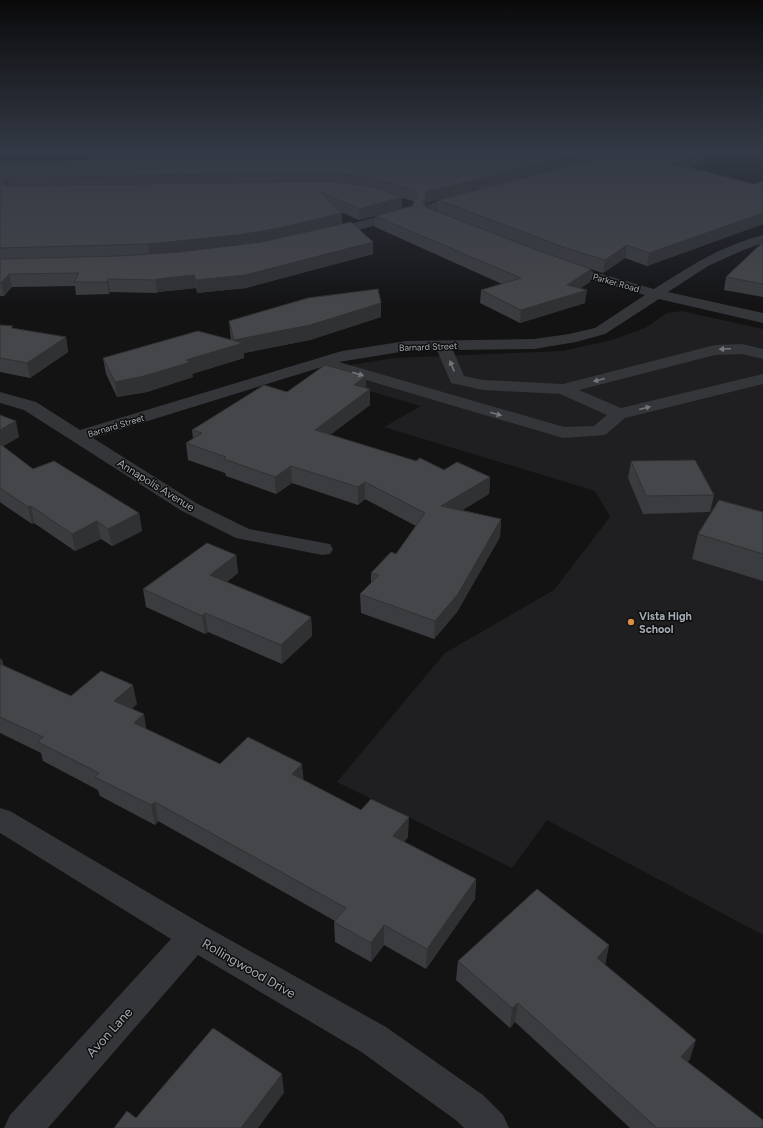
<svg xmlns="http://www.w3.org/2000/svg" width="763" height="1128" viewBox="0 0 763 1128" font-family="Figtree,sans-serif">
<style>
.built{fill:#1f1f21}
.green{fill:#20261f}
.lines{fill:none;stroke-linecap:round;stroke-linejoin:round}
.minor{fill:#343639;fill-rule:evenodd}
.wall{fill:#3b3c3f;fill-rule:evenodd}
.shaded-wall{fill:#303133}
.building{fill:#454649;stroke:#303133}
.oneway{fill:#73777c}
.poi-dot{fill:#dc8d43;stroke:#0e0e0f;stroke-width:1.5}
.labels{text-anchor:middle;stroke-width:3;stroke-linejoin:round;paint-order:stroke}
.far-street-label{font-size:9px;fill:#a6acb3;stroke:#0e0e0f}
.street-label{font-size:11px;fill:#a6acb3;stroke:#0e0e0f}
.poi-label{font-size:11px;font-weight:bold;fill:#a6acb3;stroke:#0e0e0f;text-anchor:start}
.near-street-label{font-size:13px;fill:#a6acb3;stroke:#0e0e0f}
</style>
<rect width="100%" height="100%" fill="#131314"/>
<polygon class="built" points="681,311 763,329 763,935 547,820 512,868 337,782 445,653 554,590 610,517 595,491 384,427 421,406 317,376 351,365 394,358 562,351 612,340 645,328 667,313"/>
<polygon class="green" points="0,149 100,149 93,162 0,166"/>
<g class="lines">
<g class="minor">
<polygon points="466,194 470,196 472,198 470,200 432,211 428,210 426,207 428,204"/>
<polygon points="404,210 408,211 410,214 408,217 327,238 323,237 321,234 323,231"/>
<path d="M763,235V243L741,251L708,266L668,292L763,313V323L659,299L605,334L576,342L534,349L453,350L464,376L483,380L563,384L715,345L742,344L763,349V359L742,354L715,355L579,390L621,408L763,374V384L625,418L605,435L563,438L322,367L93,438L196,503L249,529L330,544L333,549L330,554L322,555L236,538L182,511L24,410L0,403V392L36,402L80,430L342,351L406,341L534,339L569,334L595,328L645,295L556,270L554,267L556,264H566L654,289C690,266 721,246 763,235ZM437,350L451,383L483,390L560,394L607,415L594,426L564,427L339,362L406,351Z"/>
<polygon points="0,808 10,811 205,926 386,1027 483,1095 503,1115 509,1128 464,1128 457,1121 360,1051 198,955 48,1128 4,1128 10,1115 171,939 0,833"/>
</g>
</g>
<g class="wall">
<path d="M94,149H609L598,157L591,160L609,153L614,149H733L689,167L754,184L763,181V224L647,266L625,258L603,273L584,267L591,269L590,282L580,288L585,303L520,323L480,303L481,290L502,284L375,227V216L359,220L341,212L342,224L373,242V254L246,288L197,293L196,288L158,292L157,293L110,292L109,294L76,295L75,286L12,287L4,296H0V161L87,160ZM402,198L413,201V204L412,206L402,208ZM437,200V211L550,255L534,249L426,207V204L427,203Z"/>
<polygon points="763,242 763,297 724,290 726,277"/>
<polygon points="381,317 310,340 244,353 244,358 192,374 193,377 147,392 117,397 106,374 103,358 231,340 229,321"/>
<polygon points="0,325 13,328 66,337 68,352 30,378 0,372"/>
<polygon points="366,376 366,388 370,405 330,435 444,470 490,477 489,494 462,510 501,519 500,537 457,612 434,639 361,613 360,594 371,583 371,573 396,554 416,526 365,499 358,505 292,483 276,494 226,476 225,473 188,460 186,443 193,439 192,430 287,392"/>
<polygon points="0,415 19,437 3,446 33,469 139,513 142,531 112,546 101,539 75,551 34,523 32,524 4,505 0,502"/>
<polygon points="631,461 714,495 710,512 643,514 628,478"/>
<polygon points="763,512 763,581 692,559 698,534"/>
<polygon points="236,555 238,573 227,582 311,617 312,636 282,664 208,632 205,634 146,607 143,589"/>
<polygon points="0,658 4,666 71,696 137,704 131,709 146,729 220,764 303,780 408,837 404,842 476,879 475,899 426,969 384,945 371,962 335,942 334,922 335,921 158,821 155,825 100,796 98,790 43,761 41,753 0,733"/>
<polygon points="609,945 605,965 690,1059 687,1063 763,1128 630,1128 515,1022 510,1028 456,980 458,961"/>
</g>
<g class="shaded-wall">
<polygon points="593,149 609,149 598,157 584,163 427,203 426,204 426,209 423,202 425,195 427,192"/>
<polygon points="710,149 733,149 673,174 674,164"/>
<polygon points="9,178 11,188 4,192 2,181"/>
<polygon points="402,197 402,209 359,220 359,209"/>
<polygon points="342,213 342,225 281,240 150,256 148,244"/>
<polygon points="763,213 763,224 647,266 649,253"/>
<polygon points="373,242 373,254 246,288 197,293 196,280"/>
<polygon points="627,245 625,258 603,273 605,260"/>
<polygon points="591,269 590,282 571,295 587,290 585,303 520,323 521,310 567,285"/>
<polygon points="9,274 12,287 4,296 1,283"/>
<polygon points="194,275 196,288 158,292 157,293 156,280 157,279"/>
<polygon points="108,279 110,292 109,294 107,282"/>
<polygon points="381,303 381,317 310,340 244,353 244,358 192,374 193,377 147,392 117,397 115,382 234,345 234,340"/>
<polygon points="66,337 68,352 30,378 27,363"/>
<polygon points="366,376 366,391 370,389 370,405 315,446 315,430 354,385"/>
<polygon points="16,421 19,437 0,448 0,430"/>
<polygon points="291,466 292,483 276,494 275,477"/>
<polygon points="490,477 489,494 441,523 441,506"/>
<polygon points="365,482 365,499 358,505 358,487"/>
<polygon points="31,506 34,523 32,524 28,507"/>
<polygon points="139,513 142,531 112,546 108,529"/>
<polygon points="501,519 500,537 457,612 434,639 435,621"/>
<polygon points="97,521 101,539 75,551 72,534"/>
<polygon points="236,555 238,573 213,593 210,575"/>
<polygon points="205,613 208,632 205,634 202,616"/>
<polygon points="311,617 312,636 282,664 281,645"/>
<polygon points="2,659 7,678 0,672 0,661"/>
<polygon points="133,685 137,704 118,720 114,701"/>
<polygon points="144,714 147,733 134,723"/>
<polygon points="302,764 304,783 292,774"/>
<polygon points="155,802 158,821 155,825 151,805"/>
<polygon points="409,817 408,837 393,856 393,836"/>
<polygon points="476,879 475,899 426,969 427,949"/>
<polygon points="384,925 384,945 371,962 371,943"/>
<polygon points="609,945 605,965 597,958"/>
<polygon points="518,1003 515,1022 510,1028 512,1008"/>
<polygon points="696,1040 690,1059 675,1077 681,1057"/>
<polygon points="282,1074 284,1093 258,1128 241,1128"/>
</g>
<g class="building">
<polygon points="94,149 593,149 585,152 427,192 425,195 426,198 423,202 426,207 534,249 591,269 567,285 587,290 521,310 481,290 521,278 375,216 412,206 414,202 413,199 417,196 415,190 375,179 331,172 9,178 2,181 4,185 9,186 331,181 373,187 402,197 359,209 319,191 342,213 280,228 238,235 148,244 0,248 0,161 87,160"/>
<polygon points="614,149 710,149 674,164 754,184 763,181 763,213 649,253 627,245 605,260 566,248 438,200 594,159 609,153"/>
<polygon points="351,222 373,242 245,275 196,280 194,275 157,279 156,280 108,279 107,282 74,282 79,273 9,274 1,283 0,283 0,259 119,256 179,252 261,242"/>
<polygon points="763,242 763,284 726,277"/>
<polygon points="378,289 381,303 310,325 234,340 229,321 308,298"/>
<polygon points="0,325 13,326 11,328 66,337 27,363 0,358"/>
<polygon points="198,331 243,343 186,360 191,362 144,376 115,382 103,358"/>
<polygon points="325,365 366,376 354,385 370,389 315,430 416,461 420,458 444,470 457,462 490,477 441,506 501,519 458,594 435,621 360,594 379,575 371,573 391,552 396,554 425,513 365,482 358,487 291,466 275,477 224,459 226,457 186,443 202,433 192,430 264,385 287,392"/>
<polygon points="0,415 16,421 0,430"/>
<polygon points="0,444 33,469 54,461 139,513 108,529 97,521 72,534 31,506 28,507 0,488"/>
<polygon points="695,460 714,495 646,496 631,461"/>
<polygon points="719,500 763,512 763,554 698,534"/>
<polygon points="207,543 236,555 210,575 311,617 281,645 205,613 202,616 143,589"/>
<polygon points="0,664 71,696 101,671 133,685 114,701 144,714 134,723 220,764 248,737 302,764 292,774 361,810 371,799 409,817 393,836 476,879 427,949 384,925 371,943 334,922 346,908 155,802 151,805 95,777 99,773 38,742 43,737 0,717"/>
<polygon points="537,889 609,945 597,958 696,1040 681,1057 763,1120 763,1128 657,1128 518,1003 512,1008 458,961"/>
<polygon points="213,1028 282,1074 241,1128 114,1128 127,1111 136,1118"/>
</g>
<defs><path id="oneway-solid" d="M-6-.8H1V-3.2L6.5 0L1 3.2V.8H-6Z"/></defs>
<g class="oneway">
<use href="#oneway-solid" transform="translate(725 349) rotate(178)"/>
<use href="#oneway-solid" transform="translate(452 366) rotate(-112)"/>
<use href="#oneway-solid" transform="translate(358 374) rotate(16)"/>
<use href="#oneway-solid" transform="translate(599 380) rotate(166)"/>
<use href="#oneway-solid" transform="translate(645 408) rotate(-14)"/>
<use href="#oneway-solid" transform="translate(496 414) rotate(16)"/>
</g>
<linearGradient id="sky" x2="0" y2="1"><stop stop-color="#0a0a0b"/><stop offset="0.49" stop-color="#333945"/><stop offset="1" stop-color="#333945" stop-opacity="0"/></linearGradient>
<rect width="763" height="307" fill="url(#sky)"/>
<circle class="poi-dot" cx="631" cy="622" r="4"/>
<g class="labels">
<g class="far-street-label">
<text transform="translate(616 283) rotate(16)" y="3">Parker Road</text>
<text transform="translate(428 347) rotate(-2)" y="3">Barnard Street</text>
<text transform="translate(116 426) rotate(-17)" y="3">Barnard Street</text>
</g>
<g class="street-label">
<text transform="translate(156 485) rotate(32)" y="4">Annapolis Avenue</text>
</g>
<g class="poi-label">
<text x="639" y="620">Vista High<tspan x="639" dy="13">School</tspan></text>
</g>
<g class="near-street-label">
<text transform="translate(249 968) rotate(30)" y="5">Rollingwood Drive</text>
<text transform="translate(109 1032) rotate(-48)" y="5">Avon Lane</text>
</g>
</g>
</svg>
